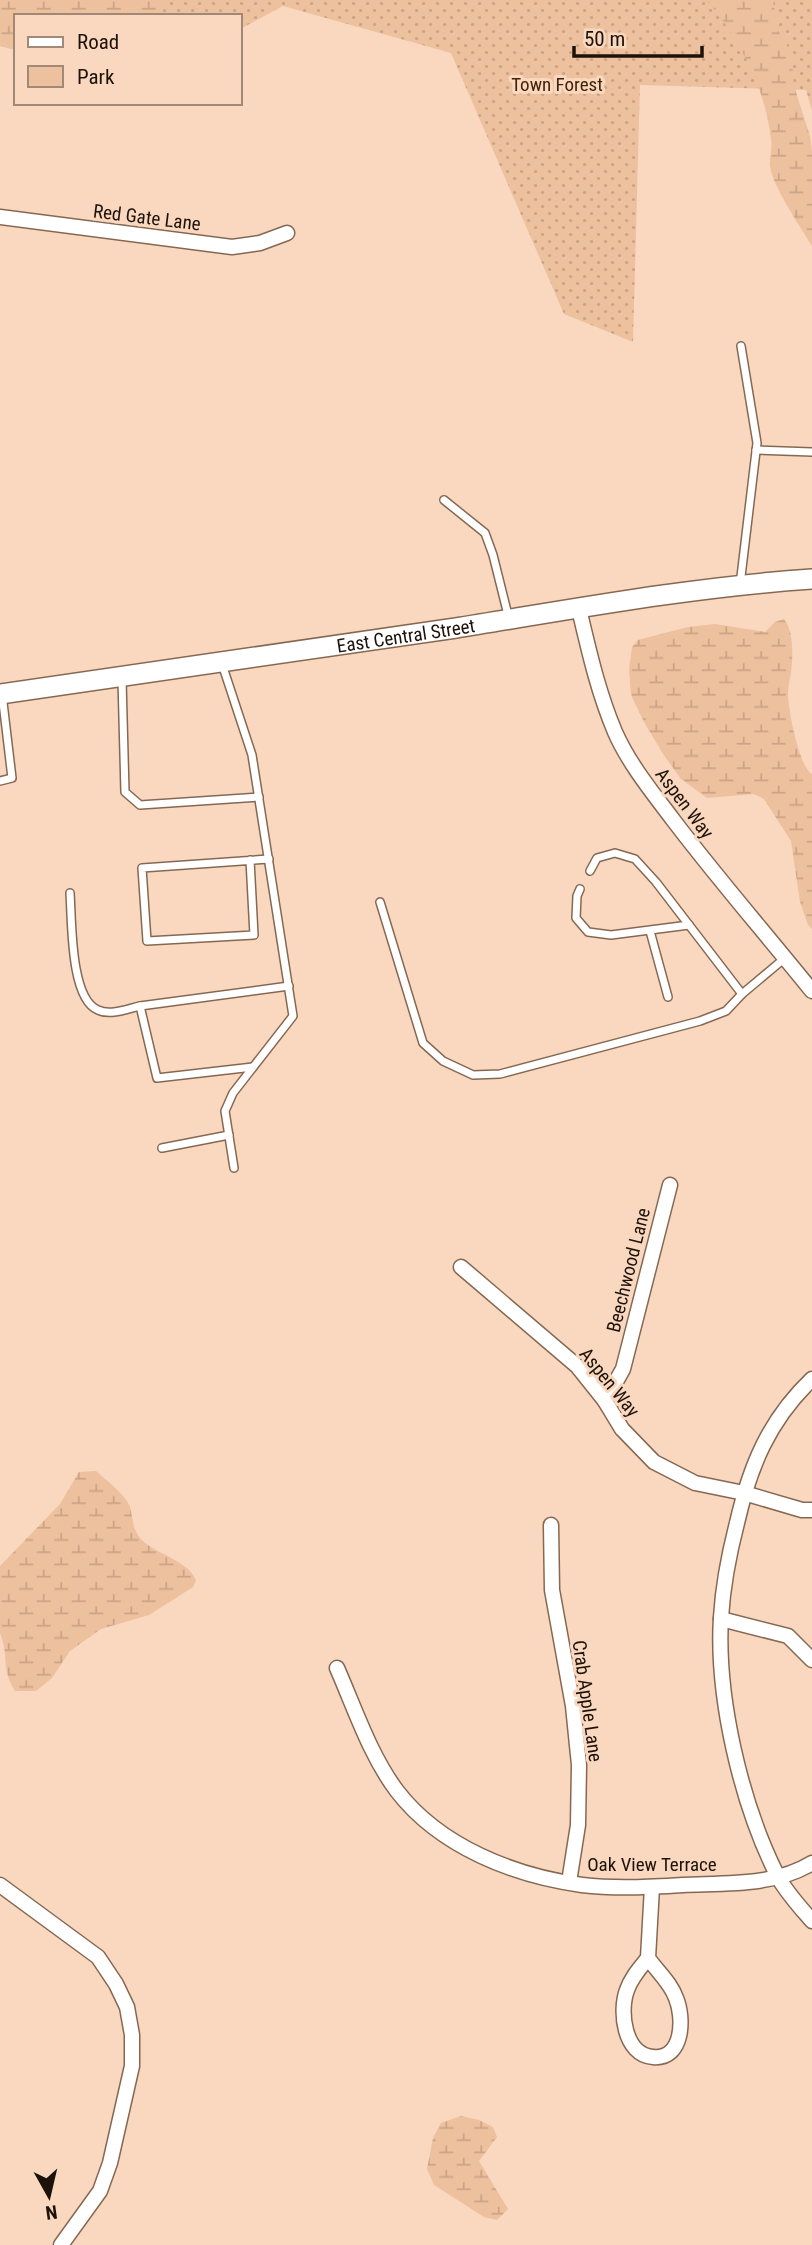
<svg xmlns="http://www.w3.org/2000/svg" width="812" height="2245" viewBox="0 0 812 2245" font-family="'Roboto Condensed',sans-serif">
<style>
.green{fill:url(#green-dots)}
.wetland{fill:url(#wetland-marsh)}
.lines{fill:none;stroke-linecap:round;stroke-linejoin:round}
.lane-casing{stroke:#866852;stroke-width:10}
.street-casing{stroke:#866852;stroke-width:17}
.secondary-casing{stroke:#866852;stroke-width:22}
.lane{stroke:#fff;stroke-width:7}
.street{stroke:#fff;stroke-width:14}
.secondary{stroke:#fff;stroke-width:19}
.labels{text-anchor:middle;stroke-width:6;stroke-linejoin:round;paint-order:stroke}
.park-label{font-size:19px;fill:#402309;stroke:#f9d8bf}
.street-label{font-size:19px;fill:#1d1209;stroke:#f9d8bf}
</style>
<defs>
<pattern id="green-dots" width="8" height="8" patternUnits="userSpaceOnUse" patternTransform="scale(1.75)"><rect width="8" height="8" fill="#edc09e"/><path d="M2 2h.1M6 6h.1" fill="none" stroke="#cba487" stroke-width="1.8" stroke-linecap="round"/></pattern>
<pattern id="wetland-marsh" width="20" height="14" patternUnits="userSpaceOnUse" patternTransform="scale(1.75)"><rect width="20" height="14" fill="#edc09e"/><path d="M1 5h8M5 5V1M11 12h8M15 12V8" fill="none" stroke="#cba487"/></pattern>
</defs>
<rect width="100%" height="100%" fill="#f9d8bf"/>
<polygon class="green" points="0,0 812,0 812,111 806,90 640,85 633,342 564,314 451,53 283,6 240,29 240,16 16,16 16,50 0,46"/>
<g class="wetland">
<polygon points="0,0 170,0 157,16 16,16 16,50 0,46"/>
<path d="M707,0H773L777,29L791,52L794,86L810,136L812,152V246C801,228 772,185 770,166C769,158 773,148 771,139C765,87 740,40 707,0Z"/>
<path d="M784,619C794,631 793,657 791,672C790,679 788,686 788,693C788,709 799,767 812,774V929L808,925L800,902L791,841L764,799L754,794L707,798L681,779L663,754L644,722L631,695L629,669L632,647L638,640L688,627L715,624L765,632L775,622Z"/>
<path d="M96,1471C105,1479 126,1495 130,1507C133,1518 132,1528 140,1538C155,1555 187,1559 196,1580L193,1587L149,1615L101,1629L70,1651L52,1678L36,1691H15C0,1666 10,1659 0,1633V1566L60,1504L79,1472Z"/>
<polygon points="461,2116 479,2120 493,2127 497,2137 479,2161 508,2209 497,2220 484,2217 434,2185 427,2169 433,2138 441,2123"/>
</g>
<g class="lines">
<g class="lane-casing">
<g id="lane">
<polyline points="756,450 812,452"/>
<polyline points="444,500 485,533 493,555 509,619"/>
<polyline points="740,585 757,443 741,346"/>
<polyline points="222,664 252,755 293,1016 233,1093 225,1111 234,1168"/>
<polyline points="122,680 125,792 140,805 259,797"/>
<polyline points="0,781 12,778 2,694"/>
<polyline points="250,860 254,935 147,941 142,868 269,859"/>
<polyline points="590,871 597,858 615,853 635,859 656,882 742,994"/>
<polyline points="580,889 577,896 576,918 588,932 611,935 689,925"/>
<path d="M70,893C72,920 70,999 98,1010C110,1016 127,1009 140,1006"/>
<polyline points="380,902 423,1043 443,1061 473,1075 500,1074 700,1021 726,1011 742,994 785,958"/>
<polyline points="650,931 668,997"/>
<polyline points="253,1067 157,1078 140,1006 289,986"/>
<polyline points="162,1148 229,1135"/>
</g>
</g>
<g class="street-casing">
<g id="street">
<polyline points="0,217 232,247 260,243 287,233"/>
<path d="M579,609C589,651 598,692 615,732C629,764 653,793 674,821C718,879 766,934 812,991"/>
<polyline points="461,1267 577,1366 605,1401 622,1429 654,1462 695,1483 744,1493 802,1510 812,1510"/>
<path d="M812,1379C769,1420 750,1466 737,1523C729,1554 723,1585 721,1617C716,1697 741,1803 777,1875C785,1891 800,1907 812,1921"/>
<polyline points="605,1401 623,1369 670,1185"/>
<polyline points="551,1525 552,1590 573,1706 579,1765 578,1825 569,1882"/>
<polyline points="721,1619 788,1636 812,1660"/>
<path d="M337,1668C355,1709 370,1755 397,1791C440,1847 515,1876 582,1885C616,1889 650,1887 683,1885C726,1883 775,1886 812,1863"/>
<polyline points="0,1885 98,1957 116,1984 127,2007 132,2035 132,2066 110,2163 100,2191 61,2245"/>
<path d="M648,1958C640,1968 631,1978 627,1990C619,2011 624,2055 653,2057C684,2060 684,2017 676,1998C671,1983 657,1971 648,1958L652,1887"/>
</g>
</g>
<g class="secondary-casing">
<g id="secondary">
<path id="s1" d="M0,694C152,673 304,651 456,628C574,609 692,587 812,579"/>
</g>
</g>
<use href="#lane" class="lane"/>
<use href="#street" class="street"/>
<use href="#secondary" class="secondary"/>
</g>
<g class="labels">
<g class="park-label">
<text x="557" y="91">Town Forest</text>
</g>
<g class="street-label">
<text transform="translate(147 217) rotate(7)" y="7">Red Gate Lane</text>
<text dy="7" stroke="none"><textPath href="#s1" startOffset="410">East Central Street</textPath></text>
<text transform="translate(685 803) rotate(53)" y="7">Aspen Way</text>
<text transform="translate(628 1270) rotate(-76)" y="7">Beechwood Lane</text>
<text transform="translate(610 1382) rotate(51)" y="7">Aspen Way</text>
<text transform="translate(588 1701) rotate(82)" y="7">Crab Apple Lane</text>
<text x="652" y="1871">Oak View Terrace</text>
</g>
</g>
<rect x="14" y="14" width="228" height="91" fill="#f9d8bf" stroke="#a18976" stroke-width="2"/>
<rect x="28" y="37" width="35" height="10" fill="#ffffff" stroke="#a18976" stroke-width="2"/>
<text x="77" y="49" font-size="21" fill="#1d1209">Road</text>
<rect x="28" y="66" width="35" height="21" fill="#edc09e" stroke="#a18976" stroke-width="2"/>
<text x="77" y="84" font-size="21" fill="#1d1209">Park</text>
<g transform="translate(49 2196) rotate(172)" stroke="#f9d8bf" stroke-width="5" paint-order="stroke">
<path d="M0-5L12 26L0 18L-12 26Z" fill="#1d1209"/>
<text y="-10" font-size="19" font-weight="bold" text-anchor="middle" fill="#1d1209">N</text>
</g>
<path d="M574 46v10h128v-10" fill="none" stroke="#1d1209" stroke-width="3.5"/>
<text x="584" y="46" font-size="21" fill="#1d1209" stroke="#f9d8bf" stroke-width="5" paint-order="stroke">50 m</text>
</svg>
